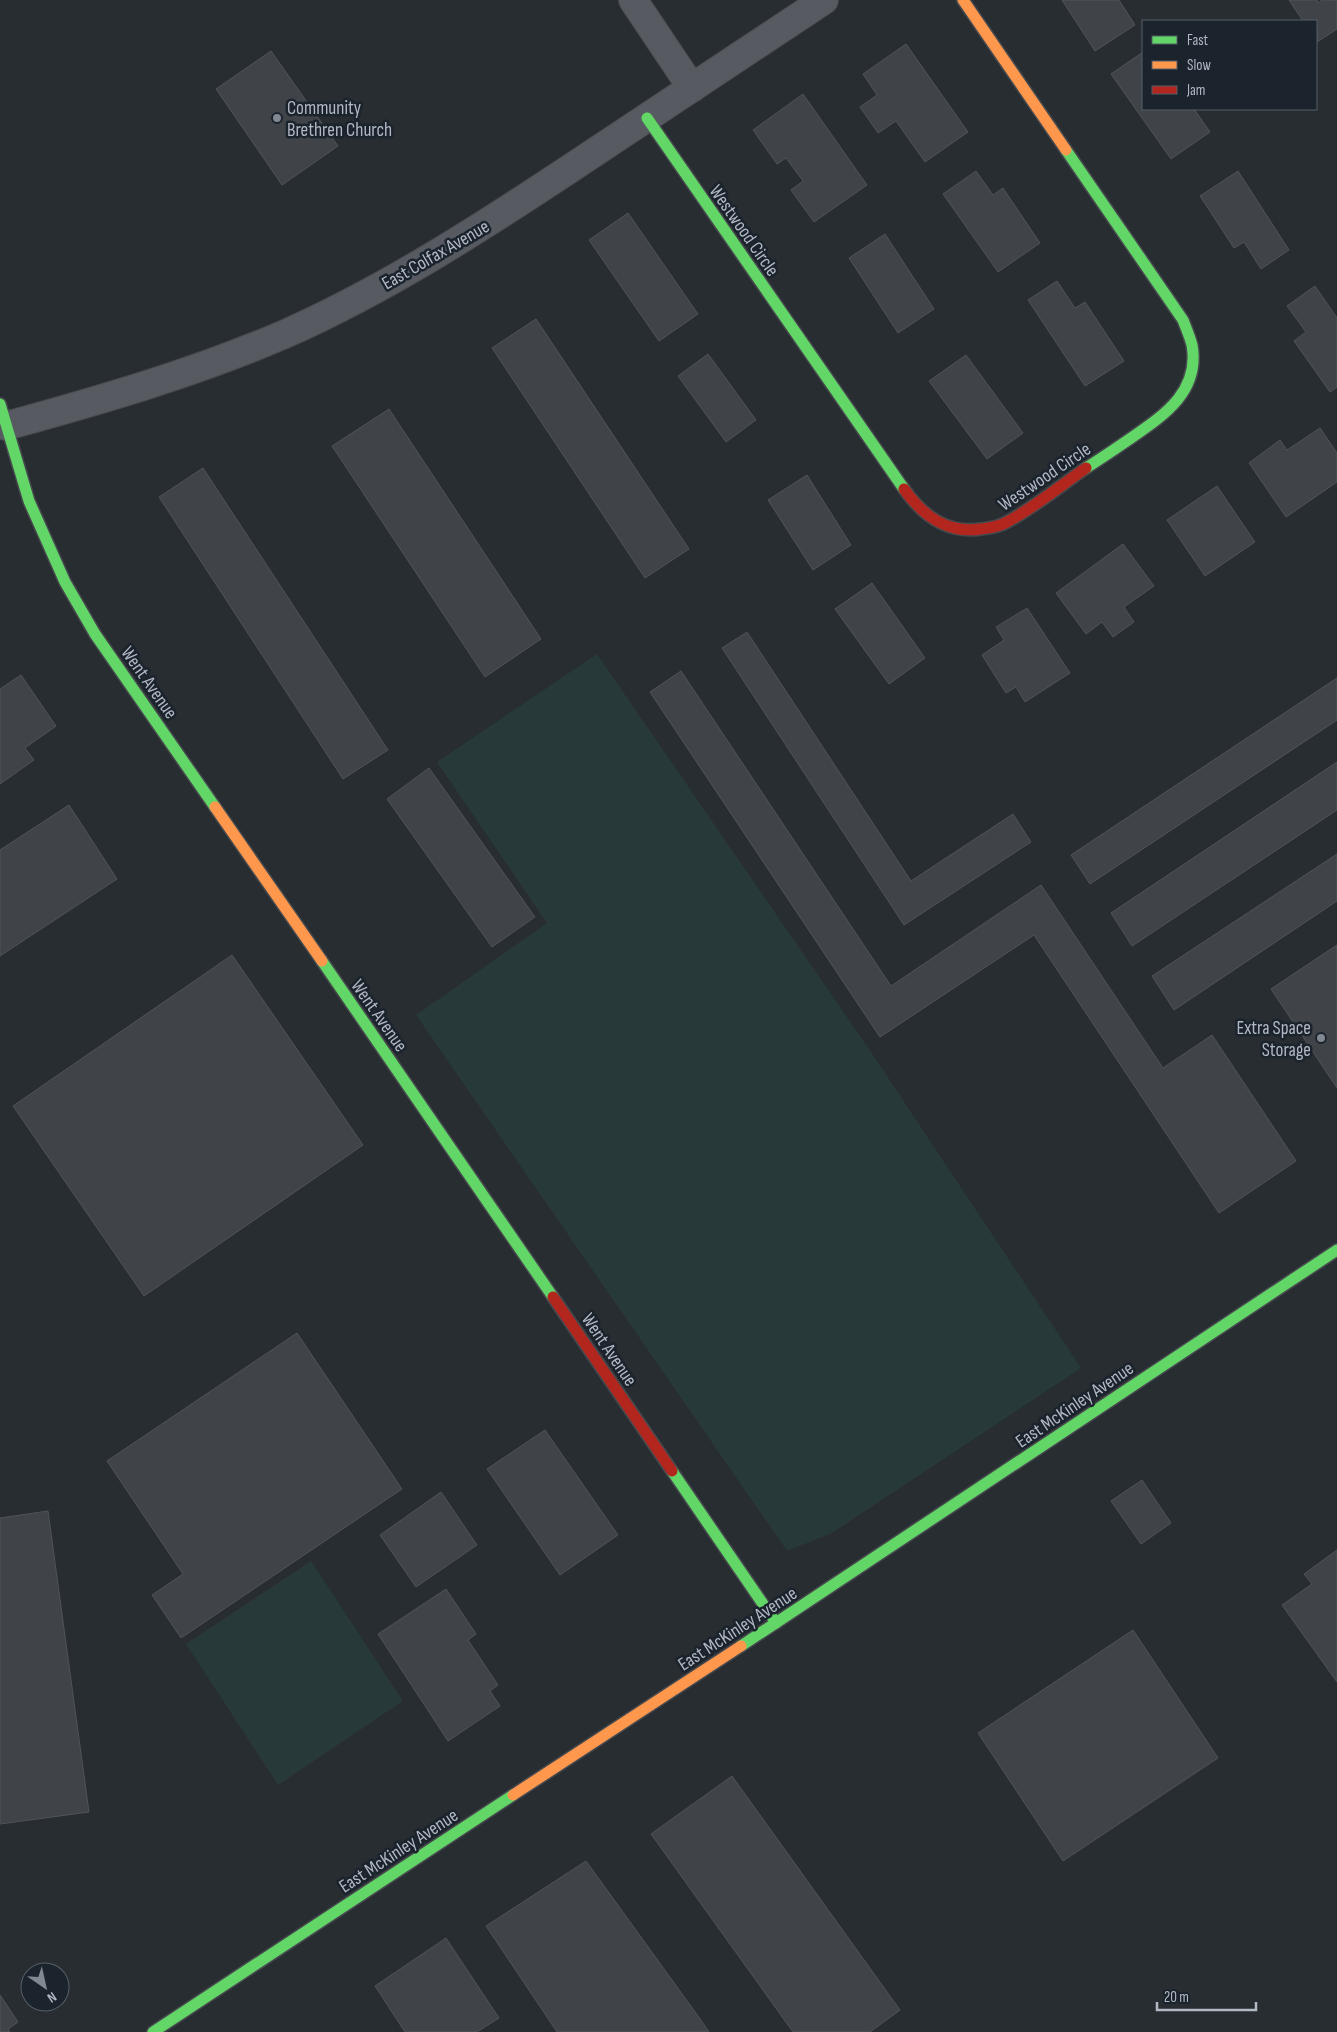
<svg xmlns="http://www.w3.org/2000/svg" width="1337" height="2032" viewBox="0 0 1337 2032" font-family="'Sofia Sans Condensed',sans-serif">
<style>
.green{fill:#28393a}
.building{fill:#404449;stroke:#4f545a}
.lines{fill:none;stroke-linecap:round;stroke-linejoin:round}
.street-casing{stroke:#46494d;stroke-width:30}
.fast-casing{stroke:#46494d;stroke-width:14}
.slow-casing{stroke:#46494d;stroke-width:14}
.jam-casing{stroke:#46494d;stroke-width:14}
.street{stroke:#575b61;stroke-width:28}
.fast{stroke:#63d668;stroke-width:11}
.slow{stroke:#ff974d;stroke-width:11}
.jam{stroke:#b3261e;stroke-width:11}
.poi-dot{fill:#818891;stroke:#1b232d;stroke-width:2}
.labels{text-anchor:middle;stroke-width:5;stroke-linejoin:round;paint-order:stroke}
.poi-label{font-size:19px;fill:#b1b9c4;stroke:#1b232d;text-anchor:start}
.street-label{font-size:19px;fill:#b1b9c4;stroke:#1b232d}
</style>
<rect width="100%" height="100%" fill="#282d32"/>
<g class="green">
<polygon points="597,654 873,1055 1081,1368 832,1533 787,1551 416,1015 547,923 437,762"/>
<polygon points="311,1561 403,1701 278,1785 186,1644"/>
</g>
<g class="building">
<polygon points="1062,0 1119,0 1135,25 1095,51"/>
<polygon points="1289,0 1317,0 1318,3 1322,0 1337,0 1337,29 1317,42 1316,21 1303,21"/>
<polygon points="906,44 968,132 925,162 896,121 878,133 860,107 877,95 863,74"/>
<polygon points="271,51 338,146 282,185 216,89"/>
<polygon points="1143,52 1143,109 1194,109 1210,132 1171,159 1111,74"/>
<polygon points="803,94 867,185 814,222 791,190 803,181 786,158 777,164 753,130"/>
<polygon points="976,171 993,195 1003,188 1040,243 998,272 943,194"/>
<polygon points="1238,171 1289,250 1261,269 1244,242 1234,248 1200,196"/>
<polygon points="628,213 698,314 659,341 589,240"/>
<polygon points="885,234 934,309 898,333 849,258"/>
<polygon points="1057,281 1075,308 1085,302 1124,361 1085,386 1028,300"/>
<polygon points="1315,286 1337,318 1337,387 1330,392 1294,341 1306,332 1287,306"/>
<polygon points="536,319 689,549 645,578 492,348"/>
<polygon points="708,354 756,420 726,442 678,376"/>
<polygon points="966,355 1023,433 987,459 929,381"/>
<polygon points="389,409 541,639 485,677 332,446"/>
<polygon points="1320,428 1337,453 1337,482 1286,517 1249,463 1280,440 1287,450"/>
<polygon points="203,468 388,750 343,779 159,497"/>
<polygon points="807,475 851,545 813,570 768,500"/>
<polygon points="1217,486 1255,542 1205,576 1167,520"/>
<polygon points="1123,544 1154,586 1124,607 1134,622 1113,637 1102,622 1086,634 1056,593"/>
<polygon points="872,583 925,658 889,684 835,609"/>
<polygon points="1027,608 1070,673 1025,702 1016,687 1006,693 982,655 1004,640 996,627"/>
<polygon points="747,632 911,881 1013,814 1031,842 904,925 722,648"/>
<polygon points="681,671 891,986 1041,885 1163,1068 1212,1035 1296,1161 1219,1213 1034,935 880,1037 650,692"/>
<polygon points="21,675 56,726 25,748 34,760 0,784 0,689"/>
<polygon points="1337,678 1337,720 1090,884 1071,855"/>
<polygon points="1337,762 1337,810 1132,946 1111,913"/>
<polygon points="429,768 535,917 492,947 387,799"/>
<polygon points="69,805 117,879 0,956 0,850"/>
<polygon points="1337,854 1337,901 1174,1010 1152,976"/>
<polygon points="1337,945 1337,1088 1271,989"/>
<polygon points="232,955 363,1145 144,1296 13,1106"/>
<polygon points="297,1333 402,1489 181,1638 152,1595 183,1574 107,1461"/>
<polygon points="545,1430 618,1535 560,1575 487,1469"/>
<polygon points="1142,1480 1171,1523 1141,1544 1111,1501"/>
<polygon points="441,1492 477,1545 416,1587 380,1535"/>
<polygon points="48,1511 89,1812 0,1824 0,1518"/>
<polygon points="1337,1550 1337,1682 1282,1605 1312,1584 1304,1574"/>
<polygon points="446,1589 476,1634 468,1640 498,1685 490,1691 500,1706 448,1741 378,1634"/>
<polygon points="1133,1630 1218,1758 1063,1861 978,1733"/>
<polygon points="732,1776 900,2010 870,2032 793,2032 651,1834"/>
<polygon points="586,1861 698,2016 709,2032 557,2032 486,1926"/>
<polygon points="446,1938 499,2018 477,2032 405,2032 375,1986"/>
<polygon points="0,1995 18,2022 8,2029 10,2032 0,2032"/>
</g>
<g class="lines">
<g class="street-casing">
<g id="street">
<polyline points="633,0 692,88"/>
<path d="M6,426C101,400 194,373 285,334C386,289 479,229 571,168C656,112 740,56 824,0"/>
</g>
</g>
<g class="fast-casing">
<g id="fast">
<polyline points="647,118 904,489"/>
<path d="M1066,150L1183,320C1186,328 1190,337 1192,345C1200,390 1166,414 1134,436C1118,447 1102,458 1086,468"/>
<polyline points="0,404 29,501 65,582 95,634 215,807"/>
<polyline points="322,961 553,1297"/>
<polyline points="672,1471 776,1623"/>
<polyline points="741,1646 1337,1250"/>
<polyline points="153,2032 513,1795"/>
</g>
</g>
<g class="slow-casing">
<g id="slow">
<polyline points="963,0 1066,150"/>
<polyline points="215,807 322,961"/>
<polyline points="513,1795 741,1646"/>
</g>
</g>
<g class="jam-casing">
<g id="jam">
<path d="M904,489C923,516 947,534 981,529C989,528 999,527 1007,522C1035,507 1060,486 1086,468"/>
<polyline points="553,1297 672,1471"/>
</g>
</g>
<use href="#street" class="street"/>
<use href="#fast" class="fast"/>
<use href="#slow" class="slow"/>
<use href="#jam" class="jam"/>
</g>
<g class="poi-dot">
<circle cx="277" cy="118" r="5"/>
<circle cx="1321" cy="1038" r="5"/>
</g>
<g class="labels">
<g class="poi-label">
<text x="287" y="114">Community<tspan x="287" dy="22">Brethren Church</tspan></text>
<text x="1311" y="1034" text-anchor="end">Extra Space<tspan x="1311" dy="22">Storage</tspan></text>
</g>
<g class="street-label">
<text transform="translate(745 230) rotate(55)" y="7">Westwood Circle</text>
<text transform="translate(435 254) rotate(-30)" y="7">East Colfax Avenue</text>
<text transform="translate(1044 476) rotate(-34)" y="7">Westwood Circle</text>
<text transform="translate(150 682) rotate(55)" y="7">Went Avenue</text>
<text transform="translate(380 1015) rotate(55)" y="7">Went Avenue</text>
<text transform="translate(610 1349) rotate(56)" y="7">Went Avenue</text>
<text transform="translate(1074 1404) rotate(-34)" y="7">East McKinley Avenue</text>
<text transform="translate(737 1628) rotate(-33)" y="7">East McKinley Avenue</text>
<text transform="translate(398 1850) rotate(-33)" y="7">East McKinley Avenue</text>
</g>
</g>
<rect x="1142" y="20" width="175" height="90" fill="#1b232d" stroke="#575f69"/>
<rect x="1152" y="36" width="25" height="8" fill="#63d668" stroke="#575f69"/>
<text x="1187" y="45" font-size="15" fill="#b1b9c4">Fast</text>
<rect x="1152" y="61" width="25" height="8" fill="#ff974d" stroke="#575f69"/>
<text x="1187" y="70" font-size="15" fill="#b1b9c4">Slow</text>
<rect x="1152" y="86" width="25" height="8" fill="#b3261e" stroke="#575f69"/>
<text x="1187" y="95" font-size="15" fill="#b1b9c4">Jam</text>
<g transform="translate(45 1987) rotate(146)"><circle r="24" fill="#1b232d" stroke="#575f69"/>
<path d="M0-4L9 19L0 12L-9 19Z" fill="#818891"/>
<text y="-8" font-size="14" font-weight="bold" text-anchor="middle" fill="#b1b9c4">N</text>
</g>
<path d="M1157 2002v8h99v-8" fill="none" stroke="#b1b9c4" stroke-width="2.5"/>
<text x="1164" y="2002" font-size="15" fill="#b1b9c4" stroke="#1b232d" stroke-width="4" paint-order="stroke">20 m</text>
</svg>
